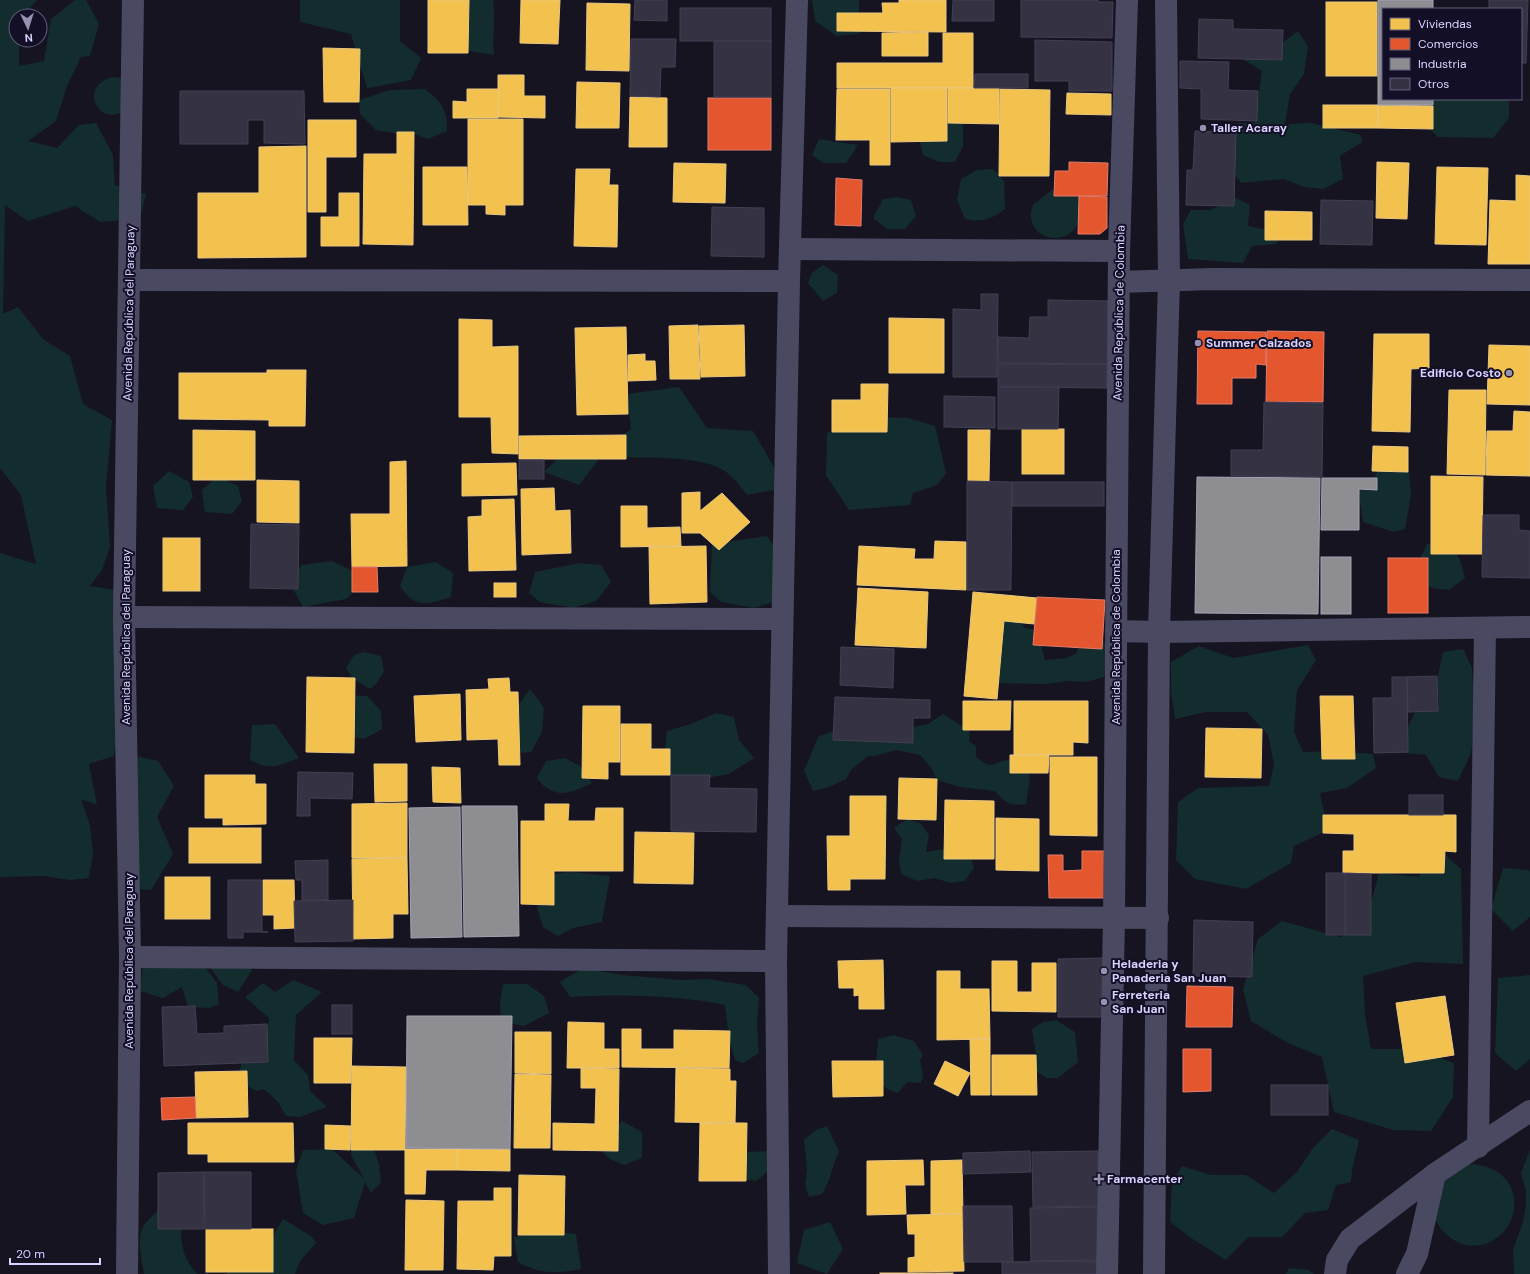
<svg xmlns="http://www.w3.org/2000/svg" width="1530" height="1274" viewBox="0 0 1530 1274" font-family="'DM Sans',sans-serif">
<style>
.green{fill:#132c2d}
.homes{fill:#f2c14e;stroke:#eac783}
.shops{fill:#e4572e;stroke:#e17c6d}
.industry{fill:#8d8d92;stroke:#a4a2b3}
.building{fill:#343243;stroke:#433f54}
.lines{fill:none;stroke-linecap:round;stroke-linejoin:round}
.minor{stroke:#4a4962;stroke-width:22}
.poi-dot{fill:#9591b1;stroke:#130f26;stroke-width:1.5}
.labels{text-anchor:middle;stroke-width:4;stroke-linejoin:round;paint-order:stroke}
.poi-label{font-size:12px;font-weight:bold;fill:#d9d4ff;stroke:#130f26;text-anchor:start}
.street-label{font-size:12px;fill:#d9d4ff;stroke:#130f26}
</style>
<rect width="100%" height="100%" fill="#161421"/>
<g class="green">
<polygon points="0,0 37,0 22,16 16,16 16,40 19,40 19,66 44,61 51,19 75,0 86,0 99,24 90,56 81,57 67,86 56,121 28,141 57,148 79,125 96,123 113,155 115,185 146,194 140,219 100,222 75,206 28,221 5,205 3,314 18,307 44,340 70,356 83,404 112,420 106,487 110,547 102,570 90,586 116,590 119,705 114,756 89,764 97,805 81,799 90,825 93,853 89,878 70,880 44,876 0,877 0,553 36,564 21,495 0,468 0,474"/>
<polygon points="300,0 400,0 400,41 421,58 411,80 367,88 351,34 300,22"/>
<path d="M465,0H493C496,17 492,36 494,55L462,50Z"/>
<polygon points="812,0 859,0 859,14 879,23 857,34 837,36 815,21"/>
<polygon points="1298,31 1308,47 1304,74 1290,94 1285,124 1311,123 1361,135 1362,142 1340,156 1343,179 1323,189 1304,187 1284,179 1241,183 1229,166 1237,123 1255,123 1262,71 1244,60 1244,52 1278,46"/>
<path d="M116,77L122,79L124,111C94,128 79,80 116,77Z"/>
<path d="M425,89C441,101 448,110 447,131L428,139L411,133H393L376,130L360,114L359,100L390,90Z"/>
<polygon points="1429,99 1509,99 1509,118 1493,138 1438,137 1418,117"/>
<polygon points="930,111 952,113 963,119 963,146 955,162 939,162 923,155 919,139"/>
<polygon points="819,139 858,145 846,163 823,163 812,155"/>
<path d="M993,169L1004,181L1005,209C992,219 982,223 965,219L957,200L961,179L977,170Z"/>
<path d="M1053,189L1071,192L1083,199C1082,206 1082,218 1078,224C1068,244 1035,243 1031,218C1030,214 1032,209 1033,205Z"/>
<polygon points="898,197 911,200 916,216 905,229 887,229 873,218 883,199"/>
<polygon points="1234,197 1250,205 1248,226 1283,233 1276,244 1252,246 1243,263 1188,259 1183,224 1191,210 1211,210"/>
<polygon points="823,265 838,275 837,293 823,301 808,283 812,273"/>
<path d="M679,387L707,428L753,431L775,469L774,490L747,495C741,487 734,478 726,472C702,453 631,458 600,458L579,485L544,472L570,447L612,443L631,429L627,394Z"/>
<polygon points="875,417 908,418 935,426 946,473 937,485 913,493 910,505 849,510 826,475 827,433"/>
<polygon points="1381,464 1409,471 1411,495 1405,529 1394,532 1363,522 1358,487 1369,489"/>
<polygon points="169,471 189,482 193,497 183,510 157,508 153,486"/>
<polygon points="218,476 238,486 242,501 232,514 205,512 202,490"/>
<polygon points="767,536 782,559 776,601 754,608 721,602 710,592 712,544"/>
<polygon points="1449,543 1460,560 1465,578 1449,590 1437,589 1417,583 1420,559 1427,544"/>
<polygon points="332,561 352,571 360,586 346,599 303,607 288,580 302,565"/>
<path d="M436,562L453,573L451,597C429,604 415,610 400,586L407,567Z"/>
<polygon points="580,563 601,565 611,582 596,601 573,608 540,602 529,593 535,572"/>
<polygon points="1019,618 1025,628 1045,632 1042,648 1045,660 1066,658 1076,654 1079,645 1096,627 1109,651 1104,677 1087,682 1066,681 1048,684 992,683 991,623"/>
<polygon points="1308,645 1316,660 1297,690 1294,732 1303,752 1334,751 1373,754 1376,768 1347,788 1320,793 1324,812 1322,833 1294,846 1291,863 1246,889 1195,879 1176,860 1178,802 1198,788 1269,786 1274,764 1268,735 1247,712 1206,712 1175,719 1171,692 1171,662 1199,646 1233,658"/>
<polygon points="1463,649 1472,668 1475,717 1471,753 1458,781 1439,777 1426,755 1393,752 1406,732 1415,712 1439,706 1437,680 1443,652"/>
<polygon points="363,652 381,656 384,671 376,684 370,689 353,679 346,668 354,655"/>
<polygon points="530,689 544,708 542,732 531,752 518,753 509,718"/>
<polygon points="348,695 367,696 381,711 382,729 364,739 353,737"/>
<polygon points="716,713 734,717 739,740 754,758 729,774 701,779 686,788 671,779 664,759 667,731 691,724"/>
<path d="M943,714L970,731L969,741L976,746V757C994,772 993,761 1009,760C1014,760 1020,762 1025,763L1030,779L1026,804C1010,806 1005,803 995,791L960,787L937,780L931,768L920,755L896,750L875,756H868L851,770L846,779L829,787L813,791L804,771L818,737L838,729L866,736L928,724Z"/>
<path d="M275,724L299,758C278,766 270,771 250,760L252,725Z"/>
<polygon points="139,757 158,761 174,786 157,817 173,854 151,890 135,889 126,763"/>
<path d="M565,758L580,766L592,783C571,793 554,801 537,778L546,761Z"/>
<polygon points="907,819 920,823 929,835 926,852 954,847 968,850 974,867 965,881 950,883 935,878 917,881 901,874 899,860 902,839 894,828"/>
<polygon points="1434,845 1461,869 1463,964 1415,962 1363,976 1365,1015 1371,1049 1413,1049 1454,1063 1453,1097 1431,1131 1393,1130 1334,1112 1322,1057 1286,1042 1251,1021 1243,989 1258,939 1282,921 1340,937 1366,922 1379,873 1419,877"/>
<polygon points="1503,868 1529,870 1530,872 1530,917 1513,931 1491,909"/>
<polygon points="571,872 610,876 602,922 573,928 558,936 543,927 537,908 539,880 545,875"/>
<polygon points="240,958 252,970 238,992 223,985 209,966"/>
<polygon points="199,959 217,983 219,1004 210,1008 188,1007 182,987 163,998 140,991 143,965"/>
<path d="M583,968L623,975L680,980L708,979L746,985L759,998L757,1027L759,1053L743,1063L735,1060L729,1038L725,1005C675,995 621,994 570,997L560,982Z"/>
<polygon points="1530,975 1530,1059 1516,1071 1495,1053 1498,978"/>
<polygon points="293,980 322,992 296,1015 294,1060 308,1075 310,1091 327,1107 300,1117 286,1116 278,1102 264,1089 257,1091 243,1084 240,1069 247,1051 267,1031 269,1018 245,997 263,983 275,992"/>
<polygon points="503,984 527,984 544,996 549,1013 524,1026 510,1023 501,1024 500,1002"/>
<polygon points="1056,1020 1075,1032 1078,1062 1058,1078 1047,1078 1035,1071 1036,1055 1032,1029 1043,1022"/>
<polygon points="894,1035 914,1041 923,1055 920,1060 923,1075 921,1083 907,1082 898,1093 887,1089 875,1074 878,1039"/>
<polygon points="622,1121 642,1132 642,1158 624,1165 610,1159 600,1150 608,1135"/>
<path d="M827,1126L839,1151C832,1166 831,1180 822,1194L809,1197L805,1184L807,1170L804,1140L816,1130Z"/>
<polygon points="1332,1129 1359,1140 1352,1170 1351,1182 1336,1185 1328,1210 1305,1213 1282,1237 1248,1237 1226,1260 1191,1238 1170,1222 1172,1181 1182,1166 1211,1175 1246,1175 1274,1193 1297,1172 1313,1148"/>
<polygon points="353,1141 373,1147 379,1164 381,1182 371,1193 365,1182 354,1218 323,1225 303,1213 296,1170 303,1150 332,1149 364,1179 351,1155"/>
<polygon points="1530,1150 1530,1274 1514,1274 1513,1250 1523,1222 1526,1205 1526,1191 1521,1173"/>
<polygon points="772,1151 772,1168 756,1181 741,1179 745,1152"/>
<path d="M1469,1164C1486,1165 1500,1169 1510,1185C1530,1227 1477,1269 1443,1231C1440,1228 1435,1220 1434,1215C1434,1208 1442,1185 1444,1177Z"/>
<path d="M164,1206L181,1221C181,1245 182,1256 197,1274H144C142,1263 137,1240 142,1229C146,1220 157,1212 164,1206Z"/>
<polygon points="283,1219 311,1236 316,1243 300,1261 295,1274 227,1274 226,1269 271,1239"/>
<polygon points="830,1222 843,1249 827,1274 797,1263 804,1230"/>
<path d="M549,1231L576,1234L581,1269C556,1274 540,1274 518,1262L514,1237Z"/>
<polygon points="1289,1268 1309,1270 1314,1274 1286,1274"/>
</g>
<g class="homes">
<polygon points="428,0 469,0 468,53 428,53"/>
<polygon points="521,0 560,0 558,44 520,43"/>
<polygon points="899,0 946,0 946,32 837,31 837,13 883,13 882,3 899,3"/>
<rect x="1326" y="2" width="51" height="74"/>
<polygon points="587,3 630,4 629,71 586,70"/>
<polygon points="928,32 928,56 882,56 882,33"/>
<polygon points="943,33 973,33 973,88 837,88 837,63 943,63"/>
<polygon points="323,48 360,49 359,102 324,102"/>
<polygon points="498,75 524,75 524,96 545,96 545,118 498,117"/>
<polygon points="577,82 620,83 619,128 576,128"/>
<polygon points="891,88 947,88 947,141 891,142"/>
<polygon points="948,88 999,88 999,124 948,123"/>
<polygon points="467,89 499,89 498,118 453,118 453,101 467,102"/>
<polygon points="837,89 890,89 890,165 870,165 870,140 836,140"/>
<polygon points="1000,89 1050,90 1049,176 999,176"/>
<polygon points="1067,93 1111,94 1111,115 1066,114"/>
<polygon points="630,97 667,98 667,147 629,147"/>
<rect x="1323" y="105" width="55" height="23"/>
<polygon points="1378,105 1433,106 1433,129 1378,128"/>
<polygon points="468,119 523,119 523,205 505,205 505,215 486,214 486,205 468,205"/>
<polygon points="308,120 356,120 356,157 326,157 326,212 308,212"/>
<polygon points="397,132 414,132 413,245 363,244 364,154 397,154"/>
<polygon points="306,146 306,257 198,258 198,193 259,193 259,147"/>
<polygon points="1377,162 1409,163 1407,219 1376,218"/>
<polygon points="674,163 726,164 725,203 673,202"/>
<polygon points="423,167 467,167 468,225 423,225"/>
<polygon points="1437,167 1488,168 1486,245 1435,244"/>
<polygon points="576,169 610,169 609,185 618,185 617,247 574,246"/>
<polygon points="1516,175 1530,176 1530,264 1488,264 1490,200 1516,201"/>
<polygon points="339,193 359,193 359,246 321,246 321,217 339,217"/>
<polygon points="1265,211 1312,212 1312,240 1265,240"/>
<polygon points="889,318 944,319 944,373 889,373"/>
<polygon points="459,319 492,320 492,347 518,346 518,454 492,453 491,417 459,417"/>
<polygon points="698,325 700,379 670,379 669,326"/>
<polygon points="744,325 745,376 701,377 699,326"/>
<polygon points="626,327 628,414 577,415 575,328"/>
<polygon points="1374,334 1429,334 1429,368 1411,369 1410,432 1372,431"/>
<polygon points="1489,345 1530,346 1530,405 1487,404"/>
<polygon points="645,354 645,361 655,361 656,380 628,381 628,355"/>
<polygon points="267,370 306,370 305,426 269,426 269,420 179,419 179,373 267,373"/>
<polygon points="861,384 888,384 887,432 832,432 832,400 861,400"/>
<polygon points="1449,390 1486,390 1485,475 1447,474"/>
<polygon points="1514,411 1530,412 1530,476 1486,475 1487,431 1513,431"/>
<rect x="1022" y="429" width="42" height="45"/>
<polygon points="193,430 255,431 255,480 193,480"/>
<polygon points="968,430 990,430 989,481 968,481"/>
<polygon points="626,435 626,459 519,459 519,436"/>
<polygon points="1373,446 1408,447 1408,472 1372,471"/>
<polygon points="406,461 407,566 352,567 351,514 390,514 390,462"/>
<polygon points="516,463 517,495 462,496 462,464"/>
<polygon points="1431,476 1483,477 1482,554 1431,554"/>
<polygon points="257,480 299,481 299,523 257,522"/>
<polygon points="554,488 555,511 570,510 571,553 522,555 521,489"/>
<polygon points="700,492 700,511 722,493 750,522 719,550 700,533 682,533 682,493"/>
<polygon points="514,499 516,570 469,571 468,517 482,516 482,500"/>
<polygon points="621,506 647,506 647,528 680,527 681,546 621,547"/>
<rect x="163" y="538" width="37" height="53"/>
<polygon points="935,541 966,542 966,590 857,585 859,546 915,549 914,559 934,559"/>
<polygon points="706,546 707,602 650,604 649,547"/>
<rect x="494" y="583" width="22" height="14"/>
<polygon points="858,588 928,592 926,648 855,645"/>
<polygon points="973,592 1037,598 1034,624 1004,621 997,699 964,696"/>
<polygon points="307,677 355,678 354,753 306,752"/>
<polygon points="509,678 510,692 518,692 520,765 499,765 498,739 467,740 466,690 489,689 488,679"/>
<polygon points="460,694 461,740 416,742 414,696"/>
<polygon points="1320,696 1353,696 1355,759 1322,759"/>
<polygon points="963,701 1011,701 1010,730 963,730"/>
<polygon points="1014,701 1088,701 1088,743 1073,742 1073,755 1014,755"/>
<polygon points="583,706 620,706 620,762 608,762 608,779 582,778"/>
<polygon points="621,724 651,724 651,749 670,749 670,775 621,775"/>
<polygon points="1206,728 1262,729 1261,778 1205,777"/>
<polygon points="1010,755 1049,755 1048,773 1010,773"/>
<polygon points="1050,757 1097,757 1097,836 1050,835"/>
<polygon points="374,764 407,764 407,801 375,802"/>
<polygon points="432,767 460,768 461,803 433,802"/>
<polygon points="205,775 255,775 255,784 266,784 266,824 223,825 223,818 205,818"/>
<polygon points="899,778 937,779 936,820 898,819"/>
<polygon points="850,796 886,796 885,879 850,879 850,890 828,890 827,836 850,836"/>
<polygon points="945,800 994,801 994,859 944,859"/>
<polygon points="407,803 407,858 352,858 352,804"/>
<polygon points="545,804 569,804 568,821 595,821 596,808 623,808 623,871 554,871 554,905 521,904 521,821 545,821"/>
<polygon points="1323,815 1456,815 1456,852 1445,851 1444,873 1343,873 1343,851 1354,851 1354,834 1323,833"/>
<polygon points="996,818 1039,819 1039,871 996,870"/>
<rect x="189" y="828" width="72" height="35"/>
<polygon points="635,832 694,833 693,884 634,883"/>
<polygon points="407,858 408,914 393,914 393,938 353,939 352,859"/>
<rect x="165" y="877" width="45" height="42"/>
<polygon points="263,880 294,880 295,928 274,929 274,915 263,915"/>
<polygon points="883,960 884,1009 859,1009 859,995 854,996 854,988 839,988 838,961"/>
<polygon points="992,961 1017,961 1017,992 1032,992 1032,963 1056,963 1056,1012 992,1011"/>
<polygon points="937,971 960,971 960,989 989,989 990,1039 937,1040"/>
<polygon points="1445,996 1454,1055 1405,1063 1396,1003"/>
<polygon points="568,1022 604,1023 604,1049 619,1049 619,1068 567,1068"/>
<polygon points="622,1029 641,1029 641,1049 674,1049 674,1030 730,1031 729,1068 622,1067"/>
<polygon points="515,1032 551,1032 551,1074 515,1073"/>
<polygon points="314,1038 352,1038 351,1083 314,1083"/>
<polygon points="970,1039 990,1039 990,1095 971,1095"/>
<polygon points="992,1055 1036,1055 1037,1095 992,1095"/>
<polygon points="832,1061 883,1061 883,1096 833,1097"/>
<polygon points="945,1061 970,1073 958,1096 934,1084"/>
<polygon points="352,1066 406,1067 405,1150 351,1150"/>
<polygon points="581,1068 619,1069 618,1151 553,1150 553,1123 595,1124 596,1088 581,1088"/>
<polygon points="676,1068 730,1069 730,1081 736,1081 735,1123 675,1122"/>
<polygon points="247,1071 248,1117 196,1118 195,1072"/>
<polygon points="515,1074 551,1075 550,1148 514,1148"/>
<polygon points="188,1123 293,1123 294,1162 208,1162 208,1154 188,1154"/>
<polygon points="700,1123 747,1123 746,1181 699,1181"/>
<polygon points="325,1125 351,1126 350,1150 325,1149"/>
<polygon points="405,1149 457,1149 457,1170 426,1170 425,1194 405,1194"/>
<polygon points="457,1149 510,1149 510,1171 457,1170"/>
<polygon points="923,1160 924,1185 905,1185 906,1214 867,1215 867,1161"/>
<polygon points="962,1160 963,1214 931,1214 931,1161"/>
<polygon points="519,1175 565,1176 564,1235 518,1235"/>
<polygon points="494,1188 511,1188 511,1256 494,1256 493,1270 457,1269 458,1201 494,1201"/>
<polygon points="406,1200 444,1201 443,1270 405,1270"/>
<polygon points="963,1214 964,1271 908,1272 908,1258 915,1257 915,1234 908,1234 907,1215"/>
<rect x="206" y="1229" width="67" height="43"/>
<rect x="880" y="1273" width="73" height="1"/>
</g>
<g class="shops">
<rect x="708" y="98" width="63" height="52"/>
<polygon points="1069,162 1108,163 1107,196 1054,196 1055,171 1069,171"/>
<polygon points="836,178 862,180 861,226 835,225"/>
<polygon points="1079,196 1107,197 1107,228 1100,234 1078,234"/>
<polygon points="1198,331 1266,332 1266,365 1256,364 1256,378 1232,378 1232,404 1197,404"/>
<polygon points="1267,331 1324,332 1323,402 1266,402"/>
<rect x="1388" y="558" width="40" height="55"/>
<polygon points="352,567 377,567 378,592 352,592"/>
<polygon points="1037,597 1105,600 1102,649 1033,645"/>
<polygon points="1082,851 1104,851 1105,898 1049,898 1048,855 1063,855 1063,871 1082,870"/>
<polygon points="1187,986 1233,987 1232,1027 1186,1027"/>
<polygon points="1183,1049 1211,1049 1211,1091 1183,1092"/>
<polygon points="195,1097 196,1118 162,1120 161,1098"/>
</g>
<g class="industry">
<polygon points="1378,0 1433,0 1433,9 1383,9 1383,99 1433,99 1433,105 1378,105"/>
<polygon points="1197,477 1320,478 1318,614 1195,613"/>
<polygon points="1322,478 1377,478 1377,490 1359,489 1359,530 1321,530"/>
<rect x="1321" y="557" width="30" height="57"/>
<polygon points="462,806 517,806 519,936 464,937"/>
<polygon points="460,807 462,937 411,938 409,808"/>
<polygon points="407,1016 512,1016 510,1149 406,1148"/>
</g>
<g class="building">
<polygon points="635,0 667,0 667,21 634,20"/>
<polygon points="953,0 994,0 994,21 952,21"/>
<polygon points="1021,0 1098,0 1098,2 1113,2 1112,38 1021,37"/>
<polygon points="1489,0 1528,0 1526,63 1521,63 1521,9 1489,9"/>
<rect x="680" y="8" width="91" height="33"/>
<polygon points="1199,19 1233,20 1233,29 1283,30 1282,60 1198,58"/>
<polygon points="631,39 676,39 675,67 661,67 660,97 630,96"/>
<polygon points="1035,40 1112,42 1112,91 1069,91 1069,81 1035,81"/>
<rect x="714" y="41" width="57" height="56"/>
<polygon points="1180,61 1229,62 1228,90 1258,91 1257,121 1201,119 1201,89 1180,88"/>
<polygon points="975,74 1028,74 1028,88 974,88"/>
<polygon points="180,91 304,91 305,144 264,143 264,120 248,120 248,144 180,144"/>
<polygon points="1195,131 1236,132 1234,206 1186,205 1187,170 1193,170"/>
<polygon points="1321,200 1373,201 1372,245 1320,244"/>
<polygon points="712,207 764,208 764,257 711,256"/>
<polygon points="981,294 998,294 997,377 953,377 953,309 981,310"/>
<polygon points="1048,300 1108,301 1108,364 998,363 998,337 1029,338 1030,317 1048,317"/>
<polygon points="998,364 1107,364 1107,388 998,387"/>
<polygon points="998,387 1059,387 1058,429 998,429"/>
<polygon points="944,396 995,397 995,428 944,427"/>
<polygon points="1264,402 1323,403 1322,477 1231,476 1231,450 1263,450"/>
<rect x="519" y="460" width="25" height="19"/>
<polygon points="967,481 1012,482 1011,590 967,590"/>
<rect x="1012" y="482" width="92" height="24"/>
<polygon points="1483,515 1519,515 1519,530 1530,531 1530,578 1482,577"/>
<polygon points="251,524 299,525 298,589 250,588"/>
<polygon points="841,647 894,649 893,688 840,685"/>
<polygon points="1437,676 1438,711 1408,712 1407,677"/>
<polygon points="1392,677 1407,677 1408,752 1374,753 1373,698 1392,698"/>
<polygon points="835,697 930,700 930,718 913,718 913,743 833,740"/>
<polygon points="298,772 353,773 352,799 310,798 310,816 297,816"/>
<polygon points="671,775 710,775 709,788 757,789 756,832 671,831"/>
<rect x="1409" y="795" width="34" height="20"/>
<polygon points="328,860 328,900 302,900 302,880 296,880 295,861"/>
<rect x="1326" y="873" width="19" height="62"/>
<polygon points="1346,873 1371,874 1371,935 1346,935"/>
<polygon points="228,880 262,880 262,932 268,932 243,932 243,938 228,938"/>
<polygon points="353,900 353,941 295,942 294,901"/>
<polygon points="1194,920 1253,922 1252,977 1193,976"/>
<polygon points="1104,958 1104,1017 1058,1017 1058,959"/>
<rect x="332" y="1005" width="20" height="29"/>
<polygon points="195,1006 197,1034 224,1033 224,1026 267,1024 268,1062 164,1066 162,1007"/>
<rect x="1271" y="1085" width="57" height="30"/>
<polygon points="1030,1151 1031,1172 963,1174 963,1153"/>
<polygon points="1098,1151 1099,1206 1033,1207 1032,1152"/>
<polygon points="204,1172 251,1172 251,1229 205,1229"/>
<polygon points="204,1172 204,1229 158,1229 158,1173"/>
<polygon points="963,1206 1012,1206 1013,1262 964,1262"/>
<polygon points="1099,1207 1100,1260 1031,1261 1030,1208"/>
<polygon points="1100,1261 1100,1274 1002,1274 1002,1262"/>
</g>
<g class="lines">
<g class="minor">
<polyline points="790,249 1119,251"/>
<polyline points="130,280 789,281"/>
<polyline points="1119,282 1213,279 1530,280"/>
<polyline points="124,617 782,619"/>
<polyline points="1116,631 1159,632 1530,627"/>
<polyline points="778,916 1158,918"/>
<polyline points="130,957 776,961"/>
<polyline points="1478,1147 1485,628"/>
<polyline points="127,1274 130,957 124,617 133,0"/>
<polyline points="779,1274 776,961 789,281 797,0"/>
<polyline points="1107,1274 1114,918 1119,251 1127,0"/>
<polyline points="1154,1274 1159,632 1169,280 1166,0"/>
<polyline points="1335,1274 1337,1260 1350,1239 1435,1174 1530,1111"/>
<polyline points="1407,1274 1417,1254 1435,1174"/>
</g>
</g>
<g class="poi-dot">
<circle cx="1203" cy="128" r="4"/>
<circle cx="1198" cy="343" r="4"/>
<circle cx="1509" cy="373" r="4"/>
<circle cx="1104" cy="971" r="4"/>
<circle cx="1104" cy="1002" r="4"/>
<path d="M1097 1173h4v4h4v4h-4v4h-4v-4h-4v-4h4z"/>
</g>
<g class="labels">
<g class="poi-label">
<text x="1211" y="132">Taller Acaray</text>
<text x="1206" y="347">Summer Calzados</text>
<text x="1501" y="377" text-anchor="end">Edificio Costo</text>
<text x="1112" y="968">Heladeria y<tspan x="1112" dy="14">Panaderia San Juan</tspan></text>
<text x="1112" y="999">Ferreteria<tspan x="1112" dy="14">San Juan</tspan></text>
<text x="1107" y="1183">Farmacenter</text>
</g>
<g class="street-label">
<text transform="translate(129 313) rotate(-89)" y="4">Avenida República del Paraguay</text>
<text transform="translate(1119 313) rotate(-89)" y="4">Avenida República de Colombia</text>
<text transform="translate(126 637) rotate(-90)" y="4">Avenida República del Paraguay</text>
<text transform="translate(1116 637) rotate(-90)" y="4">Avenida República de Colombia</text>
<text transform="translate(129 961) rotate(-90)" y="4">Avenida República del Paraguay</text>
</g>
</g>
<rect x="1382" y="8" width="140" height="92" fill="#130f26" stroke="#625e7d"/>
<rect x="1390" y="18" width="20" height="12" fill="#f2c14e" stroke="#625e7d"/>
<text x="1418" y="28" font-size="12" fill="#d9d4ff">Viviendas</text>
<rect x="1390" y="38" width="20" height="12" fill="#e4572e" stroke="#625e7d"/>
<text x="1418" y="48" font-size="12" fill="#d9d4ff">Comercios</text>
<rect x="1390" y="58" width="20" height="12" fill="#8d8d92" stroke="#625e7d"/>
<text x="1418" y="68" font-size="12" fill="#d9d4ff">Industria</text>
<rect x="1390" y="78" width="20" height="12" fill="#343243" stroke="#625e7d"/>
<text x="1418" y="88" font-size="12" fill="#d9d4ff">Otros</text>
<g transform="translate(28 28) rotate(176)"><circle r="19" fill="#130f26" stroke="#625e7d"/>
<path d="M0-3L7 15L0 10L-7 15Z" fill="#9591b1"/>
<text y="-6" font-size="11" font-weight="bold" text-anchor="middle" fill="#d9d4ff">N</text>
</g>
<path d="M10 1258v6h90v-6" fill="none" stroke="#d9d4ff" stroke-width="2"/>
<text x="16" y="1258" font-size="12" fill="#d9d4ff" stroke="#130f26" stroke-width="3" paint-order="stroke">20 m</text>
</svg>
